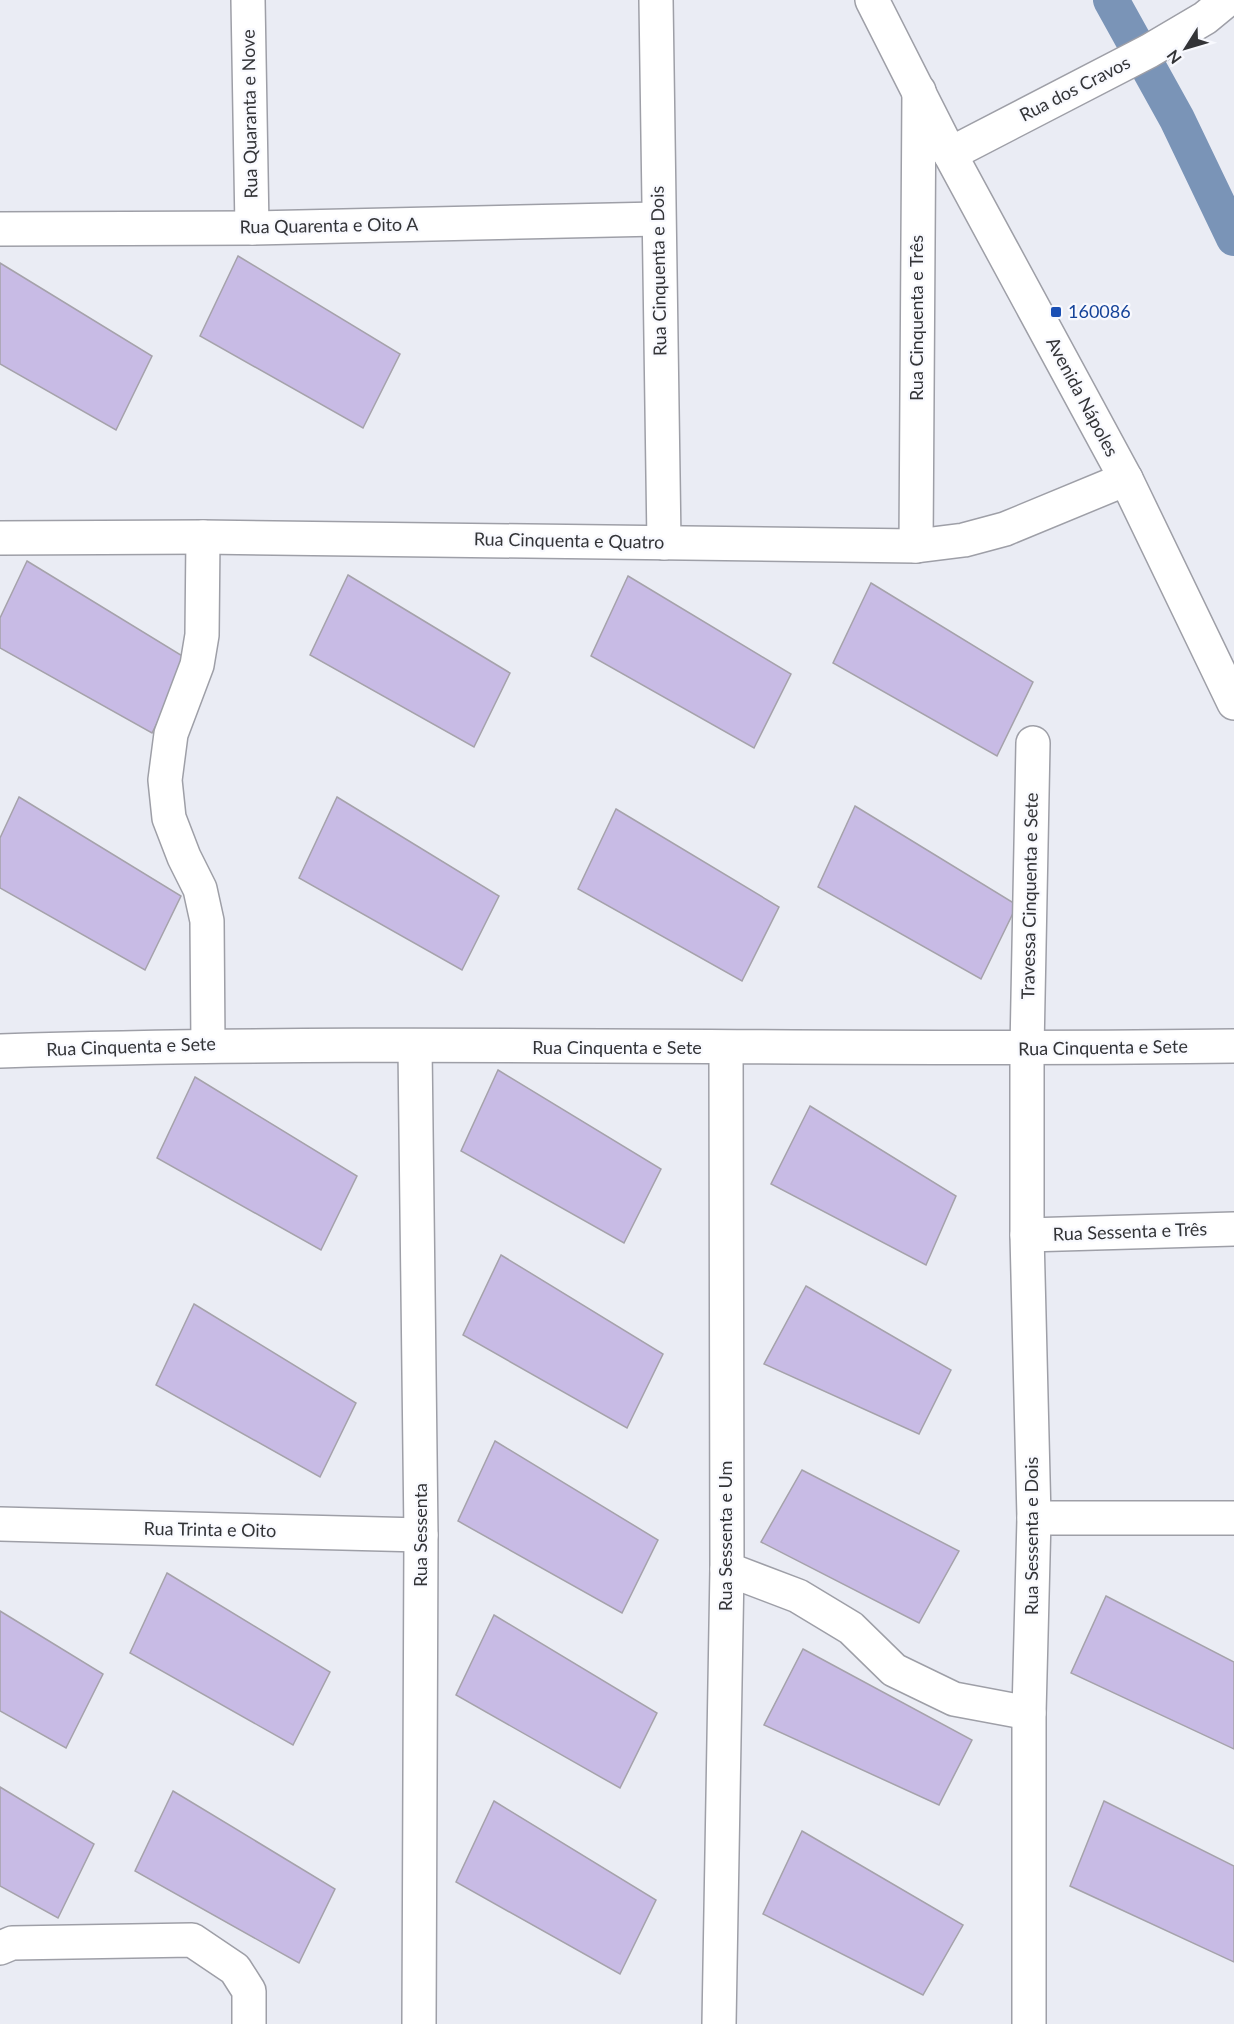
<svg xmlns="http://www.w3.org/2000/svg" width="1234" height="2024" viewBox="0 0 1234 2024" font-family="Lato,sans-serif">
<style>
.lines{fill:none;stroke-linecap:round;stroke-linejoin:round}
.canal{stroke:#7a94b7;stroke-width:36}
.building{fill:#c8bbe5;stroke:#a5a2aa;stroke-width:1.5}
.street-casing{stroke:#9e9fa7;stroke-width:36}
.secondary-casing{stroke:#9e9fa7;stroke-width:36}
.street{stroke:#fff;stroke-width:33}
.secondary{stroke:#fff;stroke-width:33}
.transit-dot{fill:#1a4fb4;stroke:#f8f9fe;stroke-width:2}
.labels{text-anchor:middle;stroke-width:4.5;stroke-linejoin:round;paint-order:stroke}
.street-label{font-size:18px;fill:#333437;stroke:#f8f9fe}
.transit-label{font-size:18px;fill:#164399;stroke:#f8f9fe;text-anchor:start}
</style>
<rect width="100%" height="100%" fill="#eaecf4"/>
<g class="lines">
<polyline class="canal" points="1111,0 1177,119 1234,238"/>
</g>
<g class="building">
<polygon points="238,256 400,354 363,428 200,336"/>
<polygon points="0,263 152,356 116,430 0,364"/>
<polygon points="27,561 189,660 152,733 0,648 0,618"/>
<polygon points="348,575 510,673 474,747 310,655"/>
<polygon points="628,576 791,674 754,748 591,656"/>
<polygon points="871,583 1033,682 997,756 833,663"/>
<polygon points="19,797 181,896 145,970 0,888 0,838"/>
<polygon points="337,797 499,896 462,970 299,878"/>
<polygon points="855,806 1017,905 981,979 818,887"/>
<polygon points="616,809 779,907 742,981 578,889"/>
<polygon points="498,1070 661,1169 624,1243 461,1151"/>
<polygon points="195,1077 357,1176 321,1250 157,1158"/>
<polygon points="810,1106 956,1196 926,1265 771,1184"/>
<polygon points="501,1255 663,1354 627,1428 463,1335"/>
<polygon points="806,1286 951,1370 919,1434 764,1364"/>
<polygon points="194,1304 356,1403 320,1477 156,1385"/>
<polygon points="495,1441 658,1540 622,1613 458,1521"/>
<polygon points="802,1470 959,1551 919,1623 761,1542"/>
<polygon points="167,1573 330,1672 293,1745 130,1653"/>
<polygon points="1106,1596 1234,1662 1234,1749 1071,1673"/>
<polygon points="0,1611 103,1674 66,1748 0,1711"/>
<polygon points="494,1615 657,1713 620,1788 456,1695"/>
<polygon points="803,1649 972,1740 939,1805 764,1725"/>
<polygon points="0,1787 94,1844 58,1918 0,1886"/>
<polygon points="173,1791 335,1889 299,1963 135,1871"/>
<polygon points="494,1801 656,1900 620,1974 456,1882"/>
<polygon points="1104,1801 1234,1866 1234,1962 1070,1886"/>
<polygon points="802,1831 963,1925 923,1995 763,1914"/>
</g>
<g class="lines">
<g class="street-casing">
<g id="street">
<polyline points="248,0 252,228"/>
<polyline points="656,0 664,543"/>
<polyline points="950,154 1149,51 1205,18 1227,0"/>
<polyline points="0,229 252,228 658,219"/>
<polyline points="203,537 202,635 197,665 171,734 165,780 169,818 184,857 200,889 207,921 208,1045"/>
<polyline points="0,538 203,537 916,546 964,540 1005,529 1126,479"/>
<polyline points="916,546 919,91"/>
<polyline points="415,1047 421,1535 419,2024"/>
<path d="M0,1051C411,1038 823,1052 1234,1046"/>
<polyline points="1027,1235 1234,1229"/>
<polyline points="1034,1518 1234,1518"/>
<polyline points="0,1524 421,1535"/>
<polyline points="727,1569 798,1596 851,1628 894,1670 954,1699 1029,1713"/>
<polyline points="0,1948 12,1943 192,1940 235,1969 249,1991 249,2024"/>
<polyline points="719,2024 727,1569 726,1048"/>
<polyline points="1029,2024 1029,1713 1034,1518 1027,1235 1027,1049 1033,743"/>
</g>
</g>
<g class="secondary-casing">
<polyline id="secondary" points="872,0 950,154 1126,479 1234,703"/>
</g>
<use href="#street" class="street"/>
<use href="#secondary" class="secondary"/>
</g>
<rect class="transit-dot" x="1050" y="306" width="12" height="12" rx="3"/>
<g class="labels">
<g class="street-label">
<text transform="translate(1075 89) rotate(-27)" y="6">Rua dos Cravos</text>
<text transform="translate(250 114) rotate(-91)" y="6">Rua Quaranta e Nove</text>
<text transform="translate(329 226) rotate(-1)" y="6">Rua Quarenta e Oito A</text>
<text transform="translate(659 271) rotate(-91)" y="6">Rua Cinquenta e Dois</text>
<text transform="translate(917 318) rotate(-90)" y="6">Rua Cinquenta e Três</text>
<text transform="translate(1082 397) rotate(62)" y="6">Avenida Nápoles</text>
<text transform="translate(569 541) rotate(1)" y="6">Rua Cinquenta e Quatro</text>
<text transform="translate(1030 896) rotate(-89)" y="6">Travessa Cinquenta e Sete</text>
<text transform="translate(131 1047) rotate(-2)" y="6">Rua Cinquenta e Sete</text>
<text x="617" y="1054">Rua Cinquenta e Sete</text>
<text transform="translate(1103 1048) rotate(-1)" y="6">Rua Cinquenta e Sete</text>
<text transform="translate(1130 1232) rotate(-2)" y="6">Rua Sessenta e Três</text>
<text transform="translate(210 1530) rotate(1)" y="6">Rua Trinta e Oito</text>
<text transform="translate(421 1535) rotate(-90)" y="6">Rua Sessenta</text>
<text transform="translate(726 1536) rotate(-90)" y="6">Rua Sessenta e Um</text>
<text transform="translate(1032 1536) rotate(-90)" y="6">Rua Sessenta e Dois</text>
</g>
<g class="transit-label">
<text x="1068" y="318">160086</text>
</g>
</g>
<g transform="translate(1186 48) rotate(233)" stroke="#f8f9fe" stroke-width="4.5" paint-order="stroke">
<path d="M0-4.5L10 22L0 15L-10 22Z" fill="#333437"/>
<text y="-9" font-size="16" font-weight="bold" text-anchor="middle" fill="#333437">N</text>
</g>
</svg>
